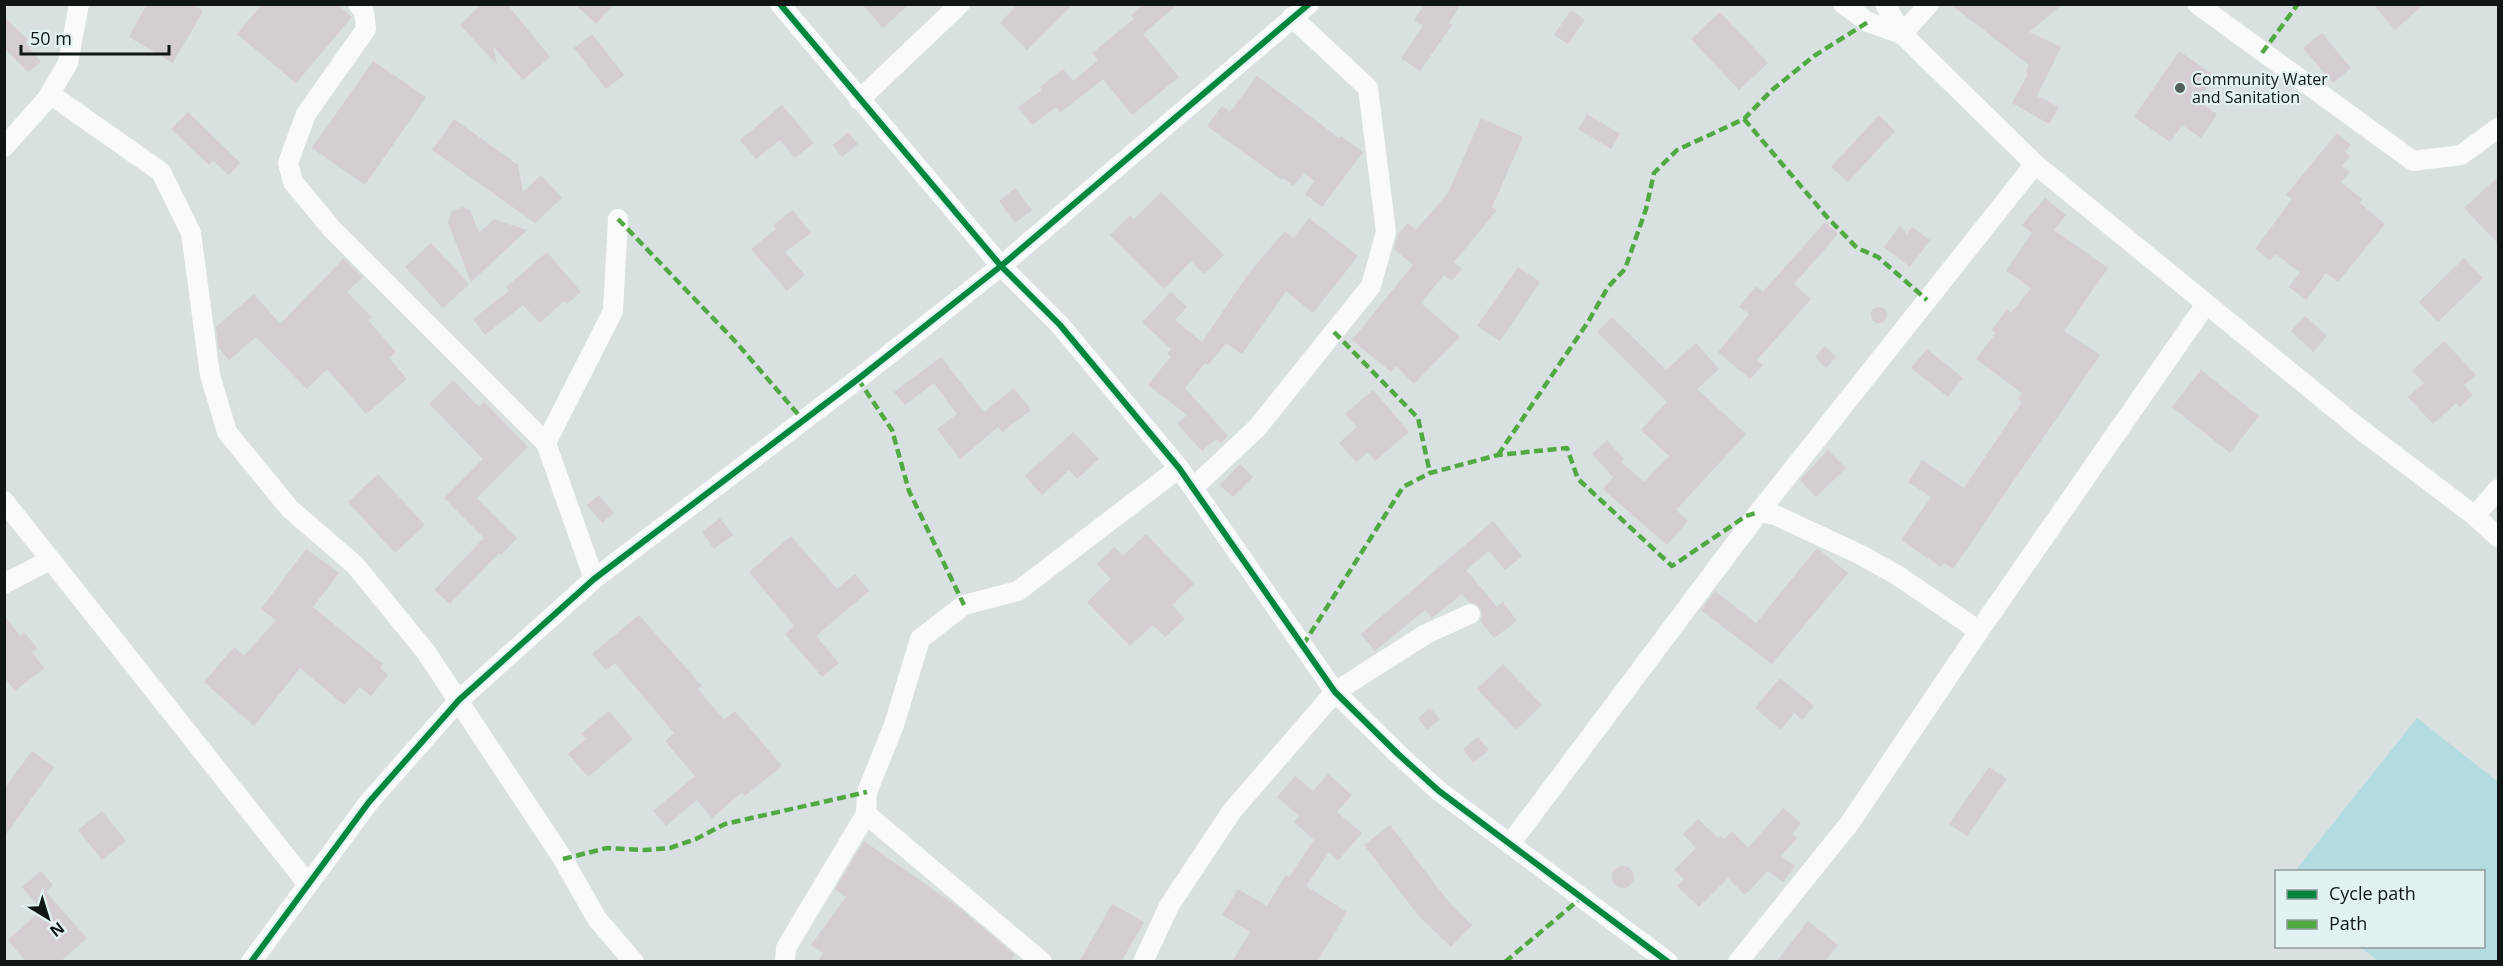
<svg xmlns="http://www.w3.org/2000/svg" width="2503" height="966" viewBox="0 0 2503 966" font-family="'Open Sans',sans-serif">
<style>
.green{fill:#b3dce0}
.building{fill:#d4cdd4}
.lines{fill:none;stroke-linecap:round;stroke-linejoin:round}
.street{stroke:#f9fafb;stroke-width:20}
.quiet{stroke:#51a942;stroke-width:4.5;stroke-dasharray:9 4.5;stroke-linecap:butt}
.cycleway-casing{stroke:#e2f2f3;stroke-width:10}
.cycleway{stroke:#00873e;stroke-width:6}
.poi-dot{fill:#565d5d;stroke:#e2f2f3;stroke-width:2}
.labels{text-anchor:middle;stroke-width:4.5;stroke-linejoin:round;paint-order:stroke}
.poi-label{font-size:16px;fill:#101616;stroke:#e2f2f3;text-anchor:start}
</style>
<rect width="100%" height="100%" fill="#d8e0e2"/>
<polygon class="green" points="2417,718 2498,782 2498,961 2379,961 2360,947 2484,946 2484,872 2295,871"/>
<g class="building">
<polygon points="147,4 192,4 203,11 173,63 129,37"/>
<polygon points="262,4 337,4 352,17 296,83 237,34"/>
<polygon points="482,4 507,4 550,57 523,80 493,46 497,65 460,25"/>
<polygon points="575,4 614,4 596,24"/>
<polygon points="862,4 909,4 883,28"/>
<polygon points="1018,4 1073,4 1027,50 1000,23"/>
<polygon points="1144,4 1178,4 1143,34 1179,77 1132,115 1103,79 1060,113 1056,107 1032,125 1018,107 1042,90 1040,87 1063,69 1073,81 1098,60 1092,53 1134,19 1131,15"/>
<polygon points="1425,4 1461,4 1449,23 1452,25 1420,71 1401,58 1423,26 1414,20"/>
<polygon points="1950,4 2063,4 2029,32 2061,47 2037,96 2059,107 2049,124 2012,103 2028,74 2026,72 2029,65"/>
<polygon points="2373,4 2424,4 2395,30"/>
<polygon points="1571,10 1585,20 1568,44 1554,35"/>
<polygon points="1720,12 1768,63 1739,90 1691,39"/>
<polygon points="4,17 28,40 25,43 41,62 28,72 4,48"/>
<polygon points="2322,33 2351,68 2333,83 2303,48"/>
<polygon points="592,34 624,75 606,89 574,48"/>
<polygon points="2179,51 2215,76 2198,101 2217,114 2201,138 2182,125 2170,142 2134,117"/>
<polygon points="373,61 426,97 365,185 312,148"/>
<polygon points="1257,76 1339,138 1341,136 1363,152 1322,207 1305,194 1314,181 1305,173 1293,186 1283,178 1282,180 1207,126 1222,106 1230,112"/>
<polygon points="782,105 814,143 795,158 780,140 756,159 740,140"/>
<polygon points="188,112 240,163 229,175 213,161 209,165 171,129"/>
<polygon points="1587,114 1620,134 1611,149 1578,129"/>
<polygon points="1879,115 1895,131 1848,182 1831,167"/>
<polygon points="1481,118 1523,137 1492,207 1497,210 1454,262 1462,269 1452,281 1444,275 1421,303 1460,337 1414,384 1396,366 1391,372 1352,340 1413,265 1394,249 1398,234 1408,223 1416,230 1448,193"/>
<polygon points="454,119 518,165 523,192 541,175 562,198 535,223 432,150"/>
<polygon points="848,132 858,144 842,157 833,145"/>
<polygon points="2337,133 2351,145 2345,152 2350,156 2342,166 2350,172 2341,182 2362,199 2360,203 2385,224 2338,282 2326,273 2306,300 2289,287 2300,272 2275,254 2270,260 2255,249 2292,199 2286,195"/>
<polygon points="2499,176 2499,244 2464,208"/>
<polygon points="1015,188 1032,210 1015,223 999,201"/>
<polygon points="1161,192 1224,255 1204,274 1191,261 1164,289 1110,235 1130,215 1134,219"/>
<polygon points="2045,198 2066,215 2054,230 2108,268 2064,331 2100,355 1953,569 1944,563 1941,567 1901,540 1931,497 1908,482 1922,460 1964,488 2022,402 2018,399 2022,393 1976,359 1996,333 1992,330 2007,309 2011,313 2031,288 2006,271 2032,233 2022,225"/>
<polygon points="462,207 470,210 479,233 494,219 527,230 471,282 448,222 452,211"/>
<polygon points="793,210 811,233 785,252 805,275 787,291 751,249 776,229 773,225"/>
<polygon points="1309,218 1358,256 1313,313 1286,291 1242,354 1226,343 1208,365 1205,363 1185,388 1228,436 1221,443 1216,439 1202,451 1177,424 1187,415 1148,385 1171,356 1167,354 1171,349 1142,322 1171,292 1187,307 1175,320 1202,342 1249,273 1285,231 1293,238"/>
<polygon points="1825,222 1838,234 1794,284 1811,299 1757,360 1763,365 1750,379 1718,352 1749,314 1739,307 1756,286 1763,292"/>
<polygon points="1900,226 1907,234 1912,227 1930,240 1910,267 1884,247"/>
<polygon points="431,243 469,284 443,308 405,267"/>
<polygon points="547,252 581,292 567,304 564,301 540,323 523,305 485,335 473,319 509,291 506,287"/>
<polygon points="344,258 363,277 347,292 372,317 368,320 396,352 389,358 407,379 366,414 327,369 307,389 256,337 229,360 218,347 216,327 254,294 280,324"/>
<polygon points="2464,258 2483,278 2438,322 2419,302"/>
<polygon points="1518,267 1540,282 1500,341 1477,326"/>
<circle cx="1879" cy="315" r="8"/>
<polygon points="2305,316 2327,336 2313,352 2291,331"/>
<polygon points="1612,317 1666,370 1696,343 1719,369 1697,389 1746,434 1676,510 1688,521 1667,545 1603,489 1613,477 1592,454 1607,440 1624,459 1621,462 1644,482 1669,456 1641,430 1667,402 1597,332"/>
<polygon points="2444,341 2476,375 2464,385 2473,395 2460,407 2456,403 2433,424 2408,397 2424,383 2412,371"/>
<polygon points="1825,346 1836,357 1826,368 1815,357"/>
<polygon points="1927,349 1963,378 1948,397 1911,368"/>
<polygon points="941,357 984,412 1014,388 1031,410 1002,432 998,427 960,459 937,429 957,414 934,383 905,405 894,392"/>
<polygon points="2201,370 2259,416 2230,453 2172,407"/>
<polygon points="453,380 479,407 484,402 528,447 477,498 517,538 501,555 499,553 450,604 434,590 484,538 444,498 483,459 429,404"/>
<polygon points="1373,390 1409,432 1375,461 1368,452 1356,462 1339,443 1357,427 1345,414"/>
<polygon points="1073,432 1099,459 1077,479 1069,470 1042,495 1025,476"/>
<polygon points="1828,450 1846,468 1816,497 1800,480"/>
<polygon points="1240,464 1253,477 1233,497 1220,485"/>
<polygon points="378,474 425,525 395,553 348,502"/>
<polygon points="599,495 614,513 602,523 587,505"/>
<polygon points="720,518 733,535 714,549 702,532"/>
<polygon points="1493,521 1522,556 1505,570 1489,551 1466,570 1497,607 1503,602 1517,621 1494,638 1480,620 1482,618 1481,609 1476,604 1469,602 1462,594 1432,618 1425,610 1375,651 1361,634"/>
<polygon points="1146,534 1194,584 1172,605 1185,619 1165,637 1153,625 1130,646 1087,602 1111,579 1097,564 1114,547 1123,556"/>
<polygon points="791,536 837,589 855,574 869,591 816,636 839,663 822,677 785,634 794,626 749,572"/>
<polygon points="1817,548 1848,573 1772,664 1701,610 1715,591 1756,623"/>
<polygon points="306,549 339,573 313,607 383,664 380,668 388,675 371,696 360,687 344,705 300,668 254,726 204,682 234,647 244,656 276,620 261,609"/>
<polygon points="4,615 20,636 24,632 37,648 32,652 44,668 15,691 4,677"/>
<polygon points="639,615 702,686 698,689 724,720 735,711 782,766 745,796 742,792 712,818 697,800 666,826 653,811 695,776 665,741 674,733 615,663 606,670 592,654"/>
<polygon points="1503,664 1542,705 1516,730 1477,689"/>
<polygon points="1780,678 1814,706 1802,720 1794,713 1781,730 1755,708"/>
<polygon points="1430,708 1440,719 1427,730 1418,718"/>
<polygon points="609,711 633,739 588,777 568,754 586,739 581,734"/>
<polygon points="1478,737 1489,750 1473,763 1463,749"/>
<polygon points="32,751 54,767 4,837 4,789"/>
<polygon points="1989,767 2007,779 1967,836 1949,824"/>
<polygon points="1328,774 1352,795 1337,812 1362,833 1338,861 1329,852 1306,886 1347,912 1317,962 1232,962 1250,932 1222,915 1238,889 1267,906 1286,875 1289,877 1314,840 1294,822 1299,816 1277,797 1295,776 1313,791"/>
<polygon points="1783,808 1801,823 1792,834 1797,838 1781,856 1795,866 1783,882 1768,871 1745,895 1728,878 1699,907 1677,886 1684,879 1674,870 1696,848 1683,834 1698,819 1718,838 1721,836 1724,839 1732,831 1748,848"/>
<polygon points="102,811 126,841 102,860 78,830"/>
<polygon points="1390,825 1451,905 1472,925 1451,947 1418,915 1364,845"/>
<polygon points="864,841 962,910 1015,955 1010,962 817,962 823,953 811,945 846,897 835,889"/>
<circle cx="1623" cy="877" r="11"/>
<polygon points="41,871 53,885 46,892 87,938 60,962 26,962 8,940 42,910 22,887"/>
<polygon points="1112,904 1144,922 1121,962 1079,962"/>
<polygon points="1808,921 1838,945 1824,962 1776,962"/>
</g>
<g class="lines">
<g class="street">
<polyline points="358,4 364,12 366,29 306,114 288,163 293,182 332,229 546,443 594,579"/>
<polyline points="780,4 1001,266 1060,325 1179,468 1335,692 1398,754 1439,791 1668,962"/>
<polyline points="1843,4 1868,22 1902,34 2035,164 2360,429 2475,516 2498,537"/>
<polyline points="1885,4 1902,34 1929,4"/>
<polyline points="2197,4 2413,161 2461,155 2498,128"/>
<polyline points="50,94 161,172 191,233 210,375 227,432 290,509 355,565 426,652 563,859 597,919 634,962"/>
<polyline points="859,100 960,4"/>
<polyline points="4,147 46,100 68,63 79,4"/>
<polyline points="546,443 613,311 618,219"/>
<polyline points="1194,487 1257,428 1371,286 1386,232 1368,88 1292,17"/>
<polyline points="4,501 307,883"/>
<polyline points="1759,512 1775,515 1859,554 1897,575 1979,631"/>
<polyline points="2475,516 2498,489"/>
<polyline points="4,584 50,560"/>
<polyline points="866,814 1042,962"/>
<polyline points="1510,844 1759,512 2035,164"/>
<polyline points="251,962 369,802 459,700 594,579 858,379 1001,266 1309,4"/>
<polyline points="785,962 786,948 866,814 867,792 894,725 920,639 964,605 1018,591 1179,468"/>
<polyline points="1143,962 1169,906 1232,811 1335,692 1426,634 1470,614"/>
<polyline points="1738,962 1849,824 1979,631 2206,304"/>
</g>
<g class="quiet">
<polyline points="2262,53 2298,4"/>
<polyline points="1744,119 1827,217 1857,248 1878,257 1927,300"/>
<polyline points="618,219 735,341 803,420"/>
<polyline points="1334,332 1418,418 1430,473"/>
<polyline points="858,379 892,430 909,491 964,605"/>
<polyline points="1498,455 1588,322 1608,287 1625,269 1646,209 1654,173 1677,150 1744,119 1772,90 1814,56 1868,22"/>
<polyline points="1303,645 1403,487 1430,473 1498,455 1567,448 1578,479 1672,566 1746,516 1759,512"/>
<polyline points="563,859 607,848 645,850 670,848 696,839 725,824 867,792"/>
<polyline points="1505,962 1581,898"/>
</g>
<g class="cycleway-casing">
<g id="cycleway">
<polyline points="780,4 1001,266 1060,325 1179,468 1335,692 1398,754 1439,791 1668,962"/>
<polyline points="251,962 369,802 459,700 594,579 858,379 1001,266 1309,4"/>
</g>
</g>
<use href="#cycleway" class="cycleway"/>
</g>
<circle class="poi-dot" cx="2180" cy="88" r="6"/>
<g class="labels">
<g class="poi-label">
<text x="2192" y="85">Community Water<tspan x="2192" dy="18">and Sanitation</tspan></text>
</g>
</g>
<rect width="2503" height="966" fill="none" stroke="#101616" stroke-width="12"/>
<rect x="2275" y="870" width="210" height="78" fill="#e2f2f3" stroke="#8e9a9b" stroke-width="1.5"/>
<rect x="2287" y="890" width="30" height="9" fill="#00873e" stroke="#8e9a9b" stroke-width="1.5"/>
<text x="2329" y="900" font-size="18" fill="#101616">Cycle path</text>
<rect x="2287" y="920" width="30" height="9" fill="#51a942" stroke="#8e9a9b" stroke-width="1.5"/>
<text x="2329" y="930" font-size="18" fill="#101616">Path</text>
<g transform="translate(48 918) rotate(142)" stroke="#e2f2f3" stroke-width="4.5" paint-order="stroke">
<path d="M0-4.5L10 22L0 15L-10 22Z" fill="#101616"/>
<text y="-9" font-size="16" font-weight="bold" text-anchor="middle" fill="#101616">N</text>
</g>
<path d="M21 45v9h148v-9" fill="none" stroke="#101616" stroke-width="3"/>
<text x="30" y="45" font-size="18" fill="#101616" stroke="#e2f2f3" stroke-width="4.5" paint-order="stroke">50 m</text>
</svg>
